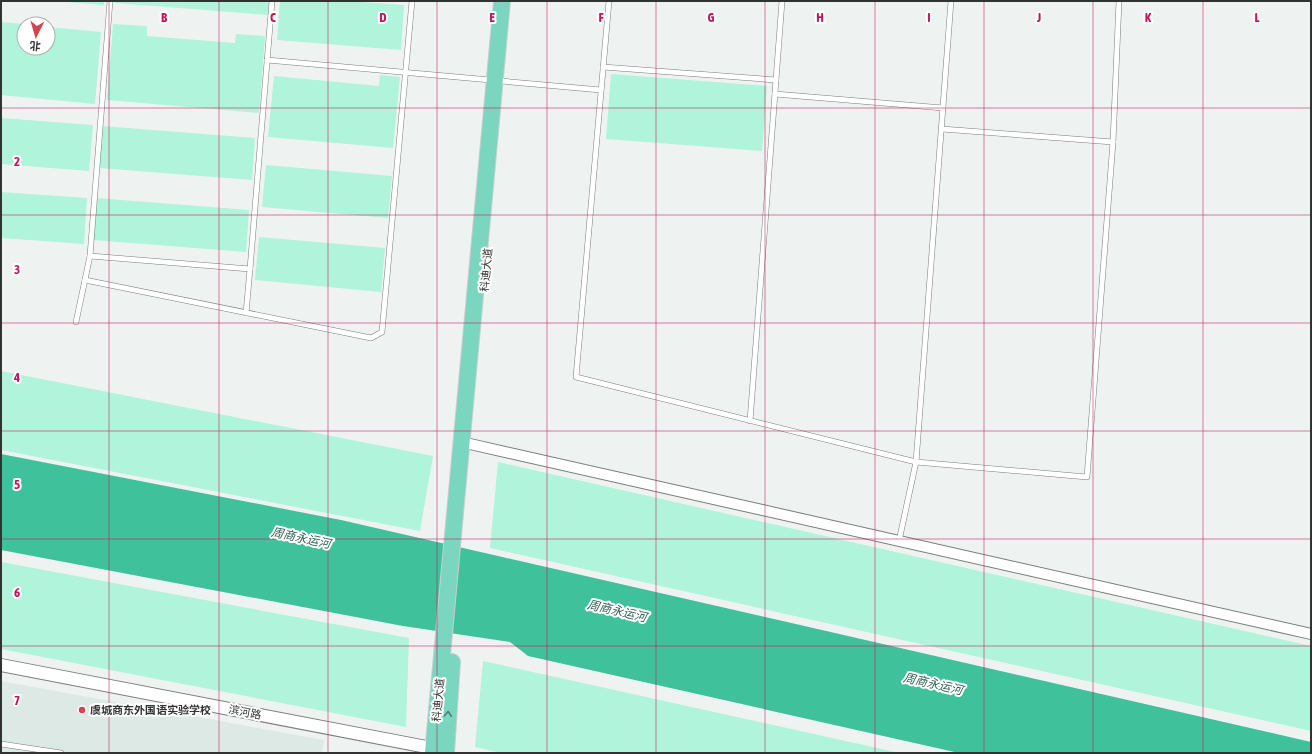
<svg xmlns="http://www.w3.org/2000/svg" width="1312" height="754" viewBox="0 0 1312 754" font-family="'Asap Condensed','Noto Sans SC',sans-serif">
<style>
.built{fill:#dde9e4}
.green{fill:#aff4db}
.water{fill:#3fc19c}
.lines{fill:none;stroke-linecap:round;stroke-linejoin:round}
.service-casing{stroke:#797d7b;stroke-width:6}
.minor-casing{stroke:#797d7b;stroke-width:12}
.tertiary-casing{stroke:#797d7b;stroke-width:14}
.primary-casing{stroke:#cecece;stroke-width:18}
.service{stroke:#fff;stroke-width:5}
.minor{stroke:#fff;stroke-width:10}
.tertiary{stroke:#fff;stroke-width:12}
.primary{stroke:#7ad6bf;stroke-width:16}
.oneway{stroke:#527c71}
.grid{fill:none;stroke:#c2185b;stroke-width:1;stroke-opacity:0.55}
.poi-dot{fill:#d4444f;stroke:#fff;stroke-width:1.5}
.labels{text-anchor:middle;stroke-width:4;stroke-linejoin:round;paint-order:stroke}
.street-label{font-size:11px;fill:#313332;stroke:#fff}
.poi-label{font-size:11px;font-weight:bold;fill:#313332;stroke:#fff;text-anchor:start}
.water-label{font-size:12px;font-style:italic;fill:#2e6151;stroke:#fff}
.grid-label{font-size:13px;text-anchor:middle;font-weight:bold;fill:#c2185b;stroke:#fff;stroke-width:4;stroke-linejoin:round;paint-order:stroke}
</style>
<rect width="100%" height="100%" fill="#eef3f1"/>
<polygon class="built" points="1,681 324,740 322,753 1,753"/>
<g class="green">
<polygon points="54,1 104,1 104,5"/>
<polygon points="115,1 269,1 268,15 115,3"/>
<polygon points="280,1 347,1 404,5 401,50 277,40"/>
<polygon points="1,22 24,24 24,48 48,48 48,27 101,32 95,104 1,95"/>
<polygon points="113,24 147,26 147,36 235,43 236,34 265,36 259,113 107,100"/>
<polygon points="611,74 767,86 762,151 606,139"/>
<polygon points="380,75 400,77 393,148 268,137 274,76 379,86"/>
<polygon points="1,118 93,125 89,171 1,164"/>
<polygon points="102,126 255,138 252,180 99,168"/>
<polygon points="266,165 392,176 388,218 262,207"/>
<polygon points="1,192 87,198 84,244 1,238"/>
<polygon points="96,198 249,210 246,252 93,240"/>
<polygon points="259,237 385,248 381,292 255,280"/>
<polygon points="1,371 433,456 420,531 1,450"/>
<polygon points="498,462 1311,646 1311,731 490,548"/>
<polygon points="1,562 409,638 406,727 1,649"/>
<polygon points="483,661 900,753 501,753 475,747"/>
</g>
<polygon class="water" points="1,454 341,520 1311,742 1311,753 959,753 528,656 510,642 403,626 1,550"/>
<g class="lines">
<g class="service-casing">
<g id="service">
<polyline points="609,1 576,377 916,462 1087,477 1113,142 1119,1"/>
<polyline points="267,60 601,90"/>
<polyline points="603,67 776,80"/>
<polyline points="775,94 943,108"/>
<polyline points="942,129 1113,142"/>
<polyline points="90,256 250,269 272,1"/>
<polyline points="85,280 371,338 382,332 412,1"/>
<polyline points="246,313 250,269"/>
<polyline points="76,322 90,256 110,1"/>
<polyline points="750,421 782,1"/>
<polyline points="899,541 916,462 951,1"/>
<polyline points="1,744 61,753"/>
</g>
</g>
<g class="minor-casing">
<polyline id="minor" points="470,444 1311,634"/>
</g>
<g class="tertiary-casing">
<polyline id="tertiary" points="1,665 442,750"/>
</g>
<g class="primary-casing">
<g id="primary">
<polyline points="433,753 502,1"/>
<polyline points="446,753 452,662"/>
</g>
</g>
<use href="#service" class="service"/>
<use href="#minor" class="minor"/>
<use href="#tertiary" class="tertiary"/>
<use href="#primary" class="primary"/>
</g>
<defs><path id="oneway-chevron" d="M-2-3.5L2.5 0L-2 3.5" fill="none" stroke-width="1.6" stroke-linecap="round" stroke-linejoin="round"/></defs>
<use class="oneway" href="#oneway-chevron" transform="translate(448 714) rotate(-86)"/>
<path class="grid" d="M109,1V753M219,1V753M328,1V753M437,1V753M547,1V753M656,1V753M765,1V753M875,1V753M984,1V753M1093,1V753M1203,1V753M1,108H1311M1,215H1311M1,323H1311M1,431H1311M1,539H1311M1,646H1311"/>
<circle class="poi-dot" cx="82" cy="710" r="4"/>
<g class="labels">
<g class="street-label">
<text transform="translate(486 270) rotate(-85)" y="4">科迪大道</text>
<text transform="translate(438 700) rotate(-85)" y="4">科迪大道</text>
<text transform="translate(245 712) rotate(11)" y="4">滨河路</text>
</g>
<g class="poi-label">
<text x="90" y="714">虞城商东外国语实验学校</text>
</g>
<g class="water-label">
<text transform="translate(301 538) rotate(12)" y="4">周商永运河</text>
<text transform="translate(617 611) rotate(13)" y="4">周商永运河</text>
<text transform="translate(933 684) rotate(13)" y="4">周商永运河</text>
</g>
</g>
<g class="grid-label">
<text x="164" y="22">B</text>
<text x="273" y="22">C</text>
<text x="383" y="22">D</text>
<text x="492" y="22">E</text>
<text x="601" y="22">F</text>
<text x="711" y="22">G</text>
<text x="820" y="22">H</text>
<text x="929" y="22">I</text>
<text x="1039" y="22">J</text>
<text x="1148" y="22">K</text>
<text x="1257" y="22">L</text>
<text x="17" y="166">2</text>
<text x="17" y="274">3</text>
<text x="17" y="382">4</text>
<text x="17" y="489">5</text>
<text x="17" y="597">6</text>
<text x="17" y="705">7</text>
</g>
<rect width="1312" height="754" fill="none" stroke="#313332" stroke-width="4"/>
<g transform="translate(36 36) rotate(185)"><circle r="19" fill="#ffffff" stroke="#adadad"/>
<path d="M0-3L7 15L0 10L-7 15Z" fill="#d4444f"/>
<text y="-6" font-size="11" font-weight="bold" text-anchor="middle" fill="#313332">北</text>
</g>
</svg>
